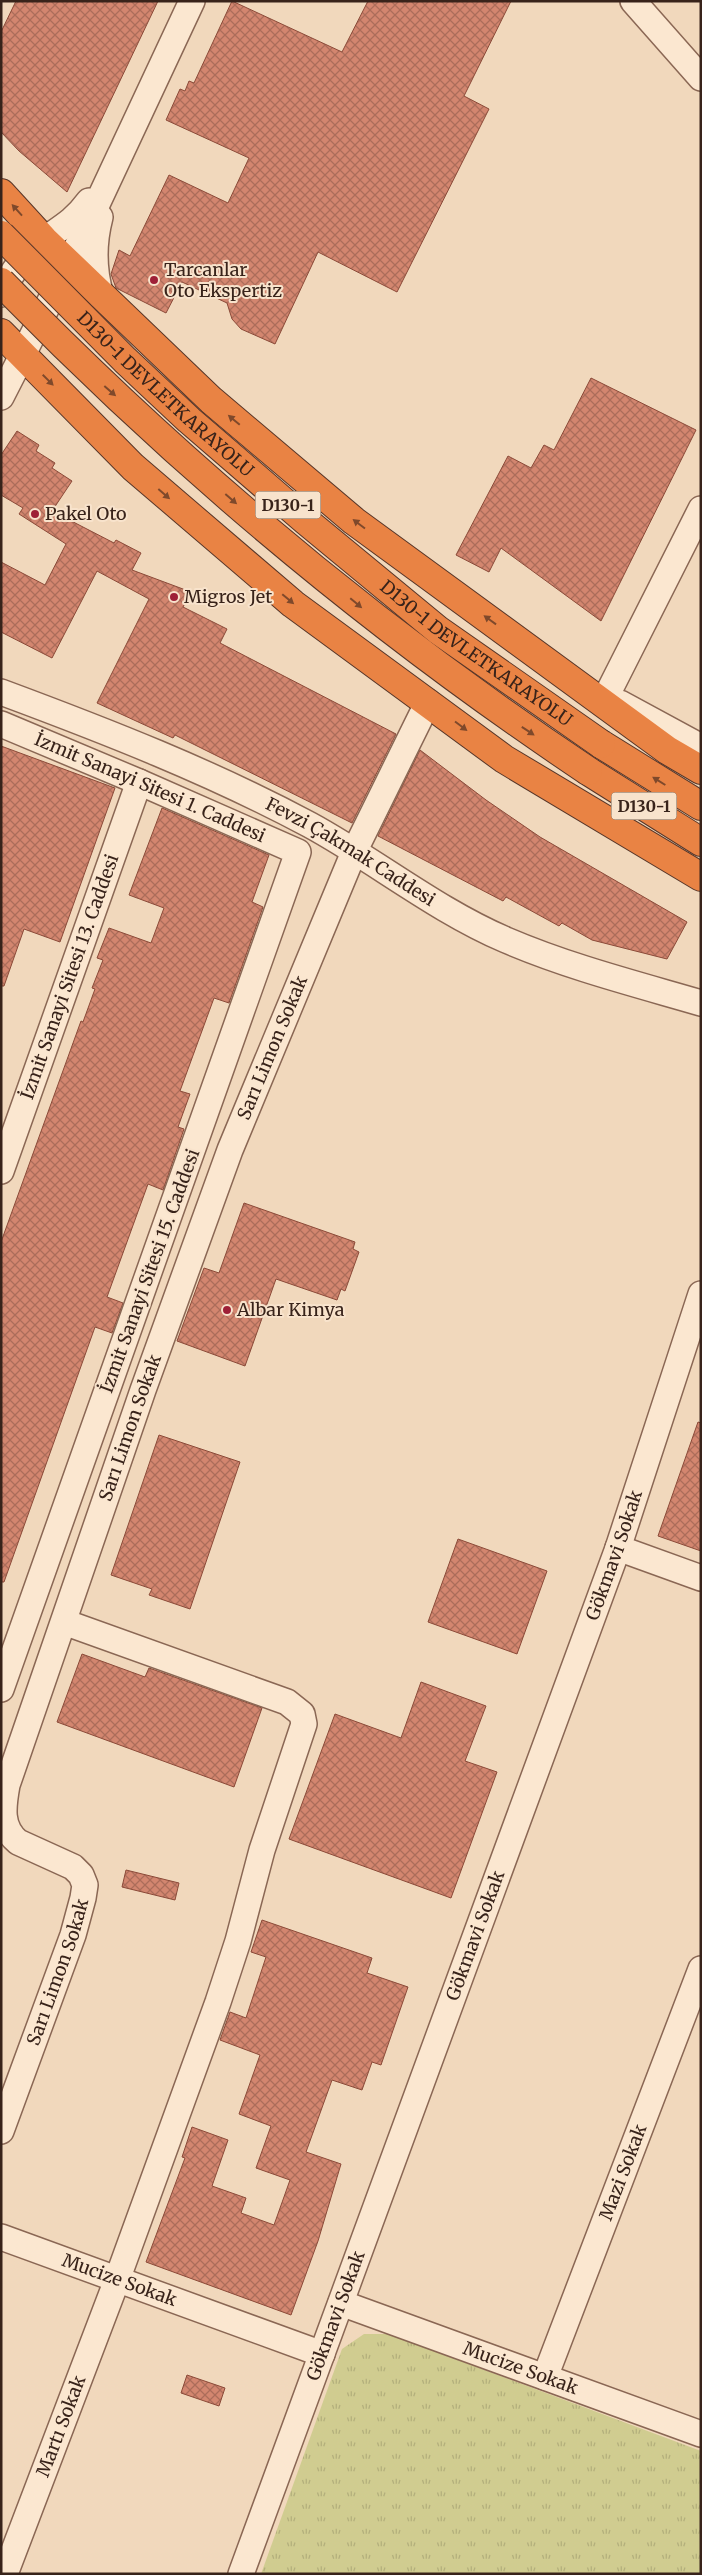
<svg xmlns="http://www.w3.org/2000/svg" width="702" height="2575" viewBox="0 0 702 2575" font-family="Merriweather,serif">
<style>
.grass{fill:url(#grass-tufts)}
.building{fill:url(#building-cross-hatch);stroke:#8b4a38}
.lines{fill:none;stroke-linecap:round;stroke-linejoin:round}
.minor-casing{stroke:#8a6754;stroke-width:28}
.highway-casing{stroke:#573629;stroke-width:30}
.minor{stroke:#fbe7d0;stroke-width:25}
.highway{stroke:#e98344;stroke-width:28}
.highway-bridge-casing{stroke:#573629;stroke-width:30;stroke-linecap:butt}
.highway-bridge{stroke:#e98344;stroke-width:28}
.oneway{fill:#7f492b}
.poi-dot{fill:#9e2037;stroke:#f8e3cc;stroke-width:2}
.labels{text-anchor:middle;stroke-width:4;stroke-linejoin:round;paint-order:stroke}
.shield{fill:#f8e3cc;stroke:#725d4f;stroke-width:1}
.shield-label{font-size:16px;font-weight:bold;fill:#38231a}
.poi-label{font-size:18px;fill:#38231a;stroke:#f8e3cc;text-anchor:start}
.street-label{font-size:18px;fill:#38231a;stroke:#f8e3cc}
</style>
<defs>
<pattern id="grass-tufts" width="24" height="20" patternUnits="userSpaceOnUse" patternTransform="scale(1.25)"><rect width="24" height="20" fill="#d0cc90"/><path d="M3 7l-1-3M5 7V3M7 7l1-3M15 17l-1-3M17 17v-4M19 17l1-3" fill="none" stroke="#b3af7c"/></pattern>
<pattern id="building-cross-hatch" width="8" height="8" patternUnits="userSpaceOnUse" patternTransform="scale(1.25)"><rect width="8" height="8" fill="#d3866f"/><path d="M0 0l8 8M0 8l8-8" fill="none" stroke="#ac6d5a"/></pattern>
</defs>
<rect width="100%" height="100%" fill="#f1d8bc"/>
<polygon class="grass" points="364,2334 388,2334 701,2451 701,2574 261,2574 342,2349"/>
<g class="building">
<polygon points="16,1 158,1 67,192 19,151 1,132 1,32"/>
<polygon points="232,1 342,52 368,1 511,1 464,96 489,109 397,292 318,252 275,344 241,329 232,319 227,303 182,282 166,313 116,288 111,274 119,250 130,256 169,175 228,203 249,158 166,120 180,89 185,91 189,81 194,83"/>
<polygon points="591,378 696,430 601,621 501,548 489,572 456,555 508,456 531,468 544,445 554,450"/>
<polygon points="17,431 39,445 36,451 55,463 52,468 72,481 52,511 114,543 116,540 141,553 132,570 191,592 183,607 227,629 220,643 396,734 352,823 175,735 173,738 97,703 149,599 97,571 52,658 1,632 1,562 45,585 66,544 19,514 23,508 1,495 1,455"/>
<polygon points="1,746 115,788 60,942 24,929 4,986 1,986"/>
<polygon points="420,750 486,800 540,837 687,922 667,959 592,940 562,923 559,926 506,897 503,901 378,836"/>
<polygon points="162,808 269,855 252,902 263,907 229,1003 214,998 180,1091 190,1094 178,1127 184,1129 163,1190 148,1184 107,1297 123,1303 112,1333 95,1327 4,1582 1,1582 1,1242 81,1021 83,1022 95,989 92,988 103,960 97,958 109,928 151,943 164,908 129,895"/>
<polygon points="244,1203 355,1242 353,1249 359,1252 345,1291 341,1289 337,1300 276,1279 245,1366 177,1341 204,1268 219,1273"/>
<polygon points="698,1422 701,1423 701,1551 658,1536"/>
<polygon points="159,1435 240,1462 190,1609 149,1595 152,1589 111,1575"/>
<polygon points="458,1539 547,1571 517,1654 428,1622"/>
<polygon points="82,1654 145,1677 149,1668 262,1708 234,1787 57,1722"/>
<polygon points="421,1682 486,1706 465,1761 497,1772 451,1898 289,1839 335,1714 401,1738"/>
<polygon points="126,1870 179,1883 175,1900 122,1887"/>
<polygon points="262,1920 372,1958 367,1973 408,1987 381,2065 372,2062 362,2090 332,2080 306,2152 341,2164 318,2241 291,2315 146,2262 185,2158 182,2157 192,2127 228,2140 212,2186 246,2198 241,2213 274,2225 290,2180 256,2168 271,2126 239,2114 260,2055 220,2040 230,2012 246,2018 266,1957 251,1952"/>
<polygon points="187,2375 225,2388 219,2406 181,2393"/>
</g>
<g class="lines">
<g class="minor-casing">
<g id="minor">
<polyline points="633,1 701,78"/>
<path d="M100,217C93,244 93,269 101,296"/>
<path d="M1,294C10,274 26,252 45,239C64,226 75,220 89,201"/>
<polyline points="1,397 69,264 192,1"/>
<path id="s1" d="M1,692C106,731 211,772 310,825C376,861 436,910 506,940C569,967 636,984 701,1003"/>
<polyline points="607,695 701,509"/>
<polyline points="620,703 701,747"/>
<path id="s2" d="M1,724L139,782L298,852L1,1689"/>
<path id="s3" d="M1,1171L139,782"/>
<polyline points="618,1548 701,1578"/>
<path id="s4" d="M1,2131L73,1935L83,1898L85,1885L81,1875L73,1867L18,1842C0,1827 3,1807 7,1785L143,1390L230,1150L354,852L428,702"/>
<path id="s5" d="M1,2237L322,2354"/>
<path id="s6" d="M341,2303L701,2434"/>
<path id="s7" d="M545,2377L701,1969"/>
<path id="s8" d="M5,2574L117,2280L218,2002L238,1941L262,1850L304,1724L302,1714L287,1702L64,1622"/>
<path id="s9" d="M241,2574L618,1548L701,1294"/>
</g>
</g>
<g class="highway-casing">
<g id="highway">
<polyline points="1,193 44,240 211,400 354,521 667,750 701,770"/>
<polyline points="1,333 133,467 293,604 504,759 701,877"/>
<polyline points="601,744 701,806"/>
<polyline points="588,771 701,842"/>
</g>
</g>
<use href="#minor" class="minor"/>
<use href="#highway" class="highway"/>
<g class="highway-bridge-casing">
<g id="highway-bridge">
<path id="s10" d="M1,235L125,360L189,420L306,521L438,630L601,744"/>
<path d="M1,282C180,466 374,628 588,771"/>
</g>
</g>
<use href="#highway-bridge" class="highway-bridge"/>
</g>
<defs><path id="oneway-solid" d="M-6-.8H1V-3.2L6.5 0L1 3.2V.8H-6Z" transform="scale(1.25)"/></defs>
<g class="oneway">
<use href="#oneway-solid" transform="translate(17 210) rotate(-132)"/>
<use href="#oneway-solid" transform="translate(48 380) rotate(45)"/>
<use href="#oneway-solid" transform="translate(110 391) rotate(41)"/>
<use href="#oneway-solid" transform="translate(234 420) rotate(-140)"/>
<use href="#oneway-solid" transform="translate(164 494) rotate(41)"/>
<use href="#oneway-solid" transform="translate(231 499) rotate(41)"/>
<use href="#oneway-solid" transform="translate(359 524) rotate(-143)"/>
<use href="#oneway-solid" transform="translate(288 599) rotate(40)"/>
<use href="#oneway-solid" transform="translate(356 603) rotate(40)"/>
<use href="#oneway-solid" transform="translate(490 620) rotate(-144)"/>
<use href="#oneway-solid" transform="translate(461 726) rotate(37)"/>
<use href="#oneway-solid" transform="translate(528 731) rotate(34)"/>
<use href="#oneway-solid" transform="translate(659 781) rotate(-148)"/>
</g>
<g class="poi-dot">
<circle cx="154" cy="280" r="5"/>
<circle cx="35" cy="514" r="5"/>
<circle cx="174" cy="597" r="5"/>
<circle cx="227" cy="1310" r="5"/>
</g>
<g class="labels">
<g class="shield">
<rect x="255.5" y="491.5" width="65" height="27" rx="4"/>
<rect x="611.5" y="792.5" width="65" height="27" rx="4"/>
</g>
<g class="shield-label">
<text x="288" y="511">D130-1</text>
<text x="644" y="812">D130-1</text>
</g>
<g class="poi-label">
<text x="164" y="276">Tarcanlar<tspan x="164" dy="21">Oto Ekspertiz</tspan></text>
<text x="45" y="520">Pakel Oto</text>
<text x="184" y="603">Migros Jet</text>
<text x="237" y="1316">Albar Kimya</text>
</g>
<g class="street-label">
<text dy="6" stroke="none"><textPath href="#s10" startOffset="229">D130-1 DEVLETKARAYOLU</textPath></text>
<text dy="6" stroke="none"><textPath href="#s10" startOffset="634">D130-1 DEVLETKARAYOLU</textPath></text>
<text dy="6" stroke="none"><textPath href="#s2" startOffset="162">İzmit Sanayi Sitesi 1. Caddesi</textPath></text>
<text dy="6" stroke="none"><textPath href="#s1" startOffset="385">Fevzi Çakmak Caddesi</textPath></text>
<text dy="6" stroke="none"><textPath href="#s3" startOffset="206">İzmit Sanayi Sitesi 13. Caddesi</textPath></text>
<text dy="6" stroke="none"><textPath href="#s4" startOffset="1188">Sarı Limon Sokak</textPath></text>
<text transform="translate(150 1271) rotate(-70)" y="6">İzmit Sanayi Sitesi 15. Caddesi</text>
<text dy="6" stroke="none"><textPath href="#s4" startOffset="782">Sarı Limon Sokak</textPath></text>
<text dy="6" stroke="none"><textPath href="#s9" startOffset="1085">Gökmavi Sokak</textPath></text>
<text dy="6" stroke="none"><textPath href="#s9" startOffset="680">Gökmavi Sokak</textPath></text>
<text dy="6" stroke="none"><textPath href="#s4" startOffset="169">Sarı Limon Sokak</textPath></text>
<text dy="6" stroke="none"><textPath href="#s7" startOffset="219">Mazi Sokak</textPath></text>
<text dy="6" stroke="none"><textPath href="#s5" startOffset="126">Mucize Sokak</textPath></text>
<text dy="6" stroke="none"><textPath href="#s9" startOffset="275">Gökmavi Sokak</textPath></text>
<text dy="6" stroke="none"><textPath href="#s6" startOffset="191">Mucize Sokak</textPath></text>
<text dy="6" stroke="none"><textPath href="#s8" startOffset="158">Martı Sokak</textPath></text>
</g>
</g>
<rect width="702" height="2575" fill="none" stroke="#38231a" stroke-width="5"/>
</svg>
